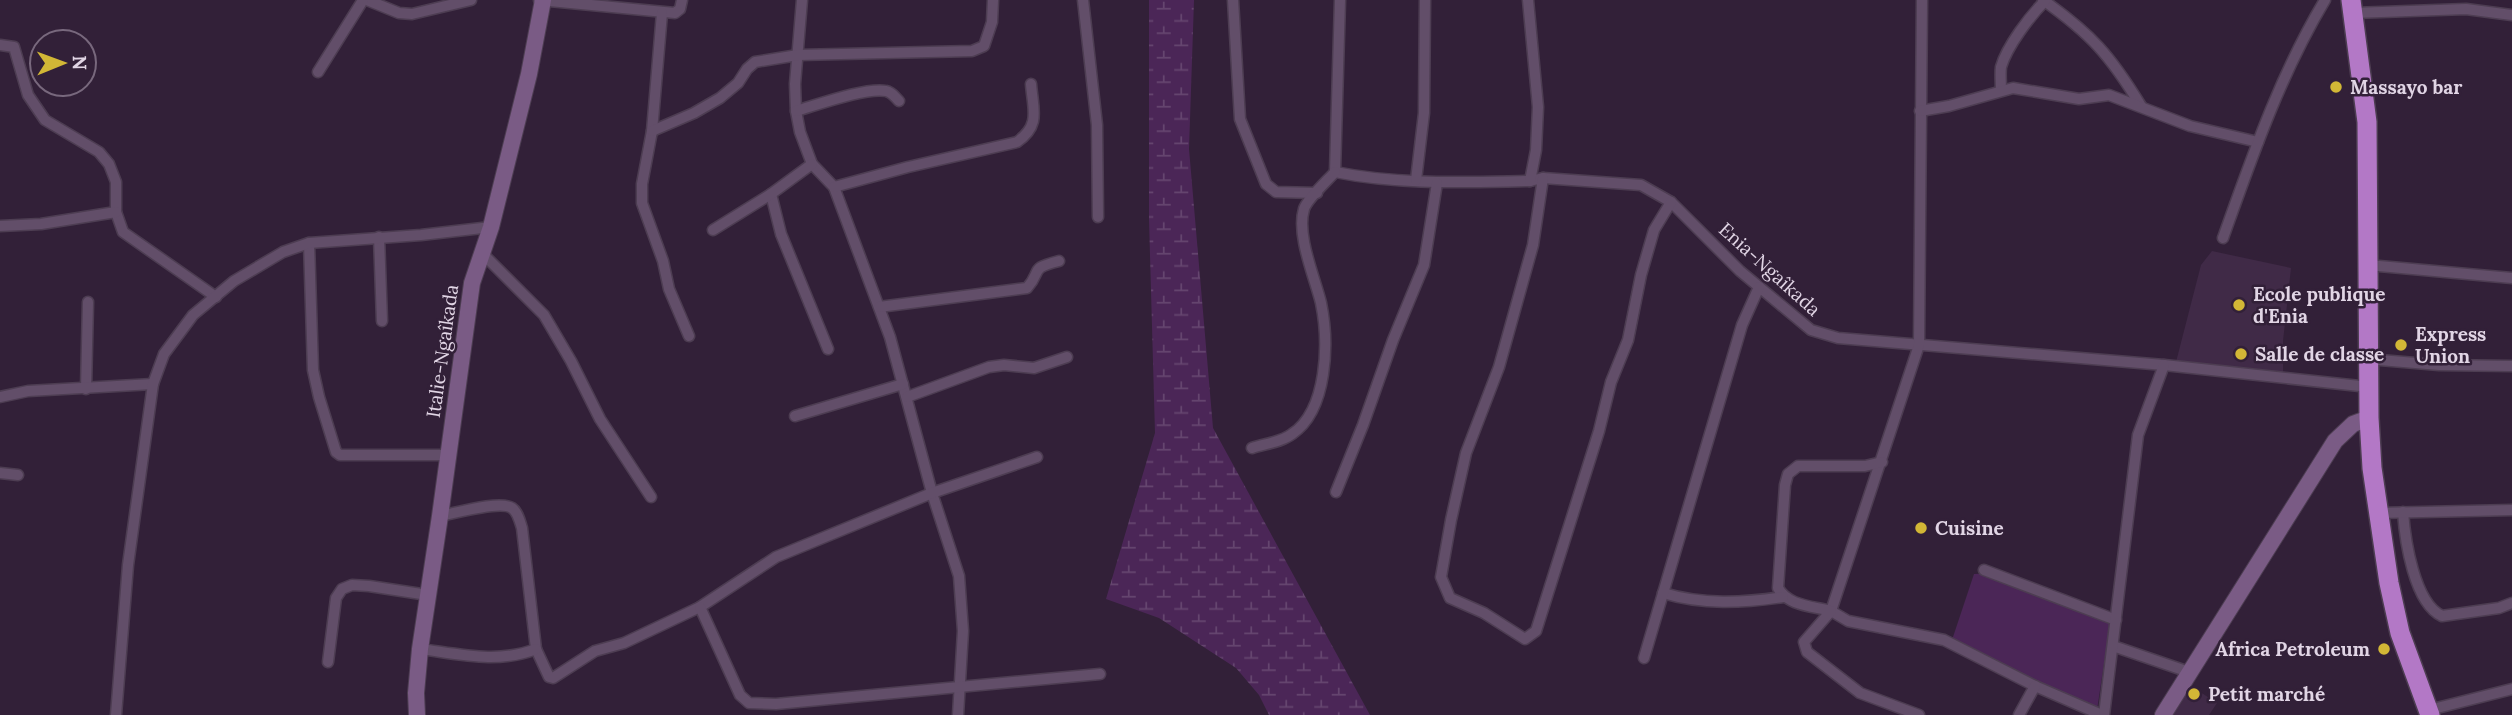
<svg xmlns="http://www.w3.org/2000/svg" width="2512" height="715" viewBox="0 0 2512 715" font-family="Lora,serif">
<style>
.built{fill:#402a47}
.wetland{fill:url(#wetland-marsh)}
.park{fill:#4b2657}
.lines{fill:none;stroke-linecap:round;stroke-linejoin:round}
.street-casing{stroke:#4d3d52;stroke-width:13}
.secondary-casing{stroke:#4d3d52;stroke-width:18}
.highway-casing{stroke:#4d3d52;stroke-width:22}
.street{stroke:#624e69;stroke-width:10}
.secondary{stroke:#7a5b85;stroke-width:16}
.highway{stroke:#b378c6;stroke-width:19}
.poi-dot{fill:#d2b736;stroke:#322038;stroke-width:2.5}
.labels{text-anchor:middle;stroke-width:5;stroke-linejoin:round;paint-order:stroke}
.poi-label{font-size:19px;font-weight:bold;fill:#e1d5e5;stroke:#322038;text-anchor:start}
.street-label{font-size:19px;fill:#e1d5e5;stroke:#322038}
</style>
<defs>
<pattern id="wetland-marsh" width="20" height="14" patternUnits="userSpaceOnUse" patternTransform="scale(1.75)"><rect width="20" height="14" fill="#4b2657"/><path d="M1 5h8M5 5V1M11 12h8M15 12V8" fill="none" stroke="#65456f"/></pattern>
</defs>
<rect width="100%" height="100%" fill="#322038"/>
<g class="built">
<polygon points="2212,251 2291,268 2283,341 2283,375 2176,362 2201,265"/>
<polygon points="2191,686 2217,703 2209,715 2172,715"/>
</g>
<polygon class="wetland" points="1149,0 1194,0 1189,149 1213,428 1370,715 1269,715 1259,695 1236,668 1159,618 1106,599 1155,433 1149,219"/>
<polygon class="park" points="1999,573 2111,617 2097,710 1951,643 1974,574"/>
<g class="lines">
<g class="street-casing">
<g id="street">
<polyline points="367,0 399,13 412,14 471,0"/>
<polyline points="539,0 675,13 680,9 682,0"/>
<polyline points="802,0 795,84 796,111 800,132 812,164 834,187 890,337 932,493 959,576 963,631 958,715"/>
<polyline points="1083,0 1097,125 1098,217"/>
<polyline points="1233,0 1240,119 1266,184 1276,192 1317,193"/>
<path d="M1340,0L1335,172C1399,185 1464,182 1530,181L1543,178L1641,185L1671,202L1740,271L1811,330L1838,338L2164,365L2369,387"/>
<polyline points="1528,0 1538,107 1536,150 1530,181"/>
<polyline points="1922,0 1919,345 1831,611 1848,621 1944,640 2035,686 2102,715"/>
<path d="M2043,0C2091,34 2110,55 2141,106"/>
<polyline points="662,13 652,131 642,184 642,203 663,261 669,289 689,336"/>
<polyline points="2353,13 2466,9 2512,15"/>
<polyline points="0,45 14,47 28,95 45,120 99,152 109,164 116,182 116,212 123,232 216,297"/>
<polyline points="318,72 363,0"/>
<path d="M2001,90C2001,83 2000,74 2001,67C2007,46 2030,16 2045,1"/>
<path d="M796,111C817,105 866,87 886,91C892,92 895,97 899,101"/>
<polyline points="1920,111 1949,106 2013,88 2079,99 2109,95 2190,126 2258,142"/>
<polyline points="652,131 694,113 720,98 738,83 747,69 755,62 798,55 972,51 984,46 992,22 993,0"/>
<polyline points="1543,178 1533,245 1499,367 1466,453 1451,520 1441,577 1450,598 1484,613 1525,639 1536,631 1599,431 1611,382 1628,340 1641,275 1654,230 1671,202"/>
<polyline points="1416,180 1424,113 1425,0"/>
<path d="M834,187L908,167L1017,142C1041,125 1033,110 1031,84"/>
<polyline points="771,194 781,234 828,349"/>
<polyline points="0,226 41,224 116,212"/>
<polyline points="713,230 771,194 812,164"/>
<polyline points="379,237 382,321"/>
<path d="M2223,238C2252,157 2280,75 2325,0"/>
<polyline points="309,243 313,370 319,397 336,452 340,455 448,455"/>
<polyline points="481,252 544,315 571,361 600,419 651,497"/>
<polyline points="2368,265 2512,278"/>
<path d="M879,307L1027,288C1043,270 1028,269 1059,261"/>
<polyline points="2368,359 2439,365 2512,366"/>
<polyline points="86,389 88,302"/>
<polyline points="0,397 28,391 153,384"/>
<polyline points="907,397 989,367 1004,365 1034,368 1067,357"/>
<polyline points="795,416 903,384"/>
<path d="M1252,448C1264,444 1282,442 1292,434C1328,410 1329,342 1321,303C1315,278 1296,235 1304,209C1307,199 1328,180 1335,172"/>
<path d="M1882,462L1865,466H1798L1788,474L1785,485L1778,588C1788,606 1812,606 1831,611L1804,642L1807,652L1860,693L1919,715"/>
<polyline points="0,473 18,475"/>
<polyline points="1336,492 1363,425 1393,340 1424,265 1437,183"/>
<path d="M2403,512C2405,540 2414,603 2442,616L2499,608L2512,603"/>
<polyline points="2378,513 2512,510"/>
<path d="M440,516C456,513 500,500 512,508C518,512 520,522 522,528L536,649L549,677L553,678L595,651L624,643L700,607L776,557L932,493L1037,457"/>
<polyline points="1984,570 2116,620"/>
<path d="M1663,593C1703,605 1742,603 1783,597"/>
<polyline points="700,607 740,695 749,703 776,704 1100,674"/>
<polyline points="2113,646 2189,672"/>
<path d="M420,649C459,654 498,664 536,649"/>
<polyline points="1644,658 1742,325 1759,287"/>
<polyline points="328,662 336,598 342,589 352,585 369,586 428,595"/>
<polyline points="2429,710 2512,689"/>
<polyline points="116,715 128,565 153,384 164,354 193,315 234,281 283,252 309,243 421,235 491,227"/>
<polyline points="2019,715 2035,686"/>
<polyline points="2104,715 2138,435 2164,365"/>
</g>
</g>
<g class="secondary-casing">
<g id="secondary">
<polyline points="417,715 416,693 420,649 440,516 472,283 491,227 529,74 543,0"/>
<polyline points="2163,715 2335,441 2353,424 2369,418"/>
</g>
</g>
<g class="highway-casing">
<polyline id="highway" points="2351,0 2367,122 2369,418 2372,468 2389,583 2400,633 2430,715"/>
</g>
<use href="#street" class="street"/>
<use href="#secondary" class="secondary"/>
<use href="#highway" class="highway"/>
</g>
<g class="poi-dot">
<circle cx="2336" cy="87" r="7"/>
<circle cx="2239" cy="305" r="7"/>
<circle cx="2401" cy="345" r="7"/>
<circle cx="2241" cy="354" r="7"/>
<circle cx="1921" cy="528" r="7"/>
<circle cx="2384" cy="649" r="7"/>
<circle cx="2194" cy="694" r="7"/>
</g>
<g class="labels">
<g class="poi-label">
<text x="2350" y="94">Massayo bar</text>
<text x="2253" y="301">Ecole publique<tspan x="2253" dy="22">d'Enia</tspan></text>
<text x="2415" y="341">Express<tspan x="2415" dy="22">Union</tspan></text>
<text x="2255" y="361">Salle de classe</text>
<text x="1935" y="535">Cuisine</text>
<text x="2370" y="656" text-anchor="end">Africa Petroleum</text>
<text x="2208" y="701">Petit marché</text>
</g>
<g class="street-label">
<text transform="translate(1770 269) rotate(42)" y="7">Enia-Ngaîkada</text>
<text transform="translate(442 351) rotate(-82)" y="7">Italie-Ngaîkada</text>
</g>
</g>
<g transform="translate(63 63) rotate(89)"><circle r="33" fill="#322038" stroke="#78687d" stroke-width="2"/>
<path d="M0-5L12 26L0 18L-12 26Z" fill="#d2b736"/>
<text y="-10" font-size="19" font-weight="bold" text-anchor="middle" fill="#e1d5e5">N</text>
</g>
</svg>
